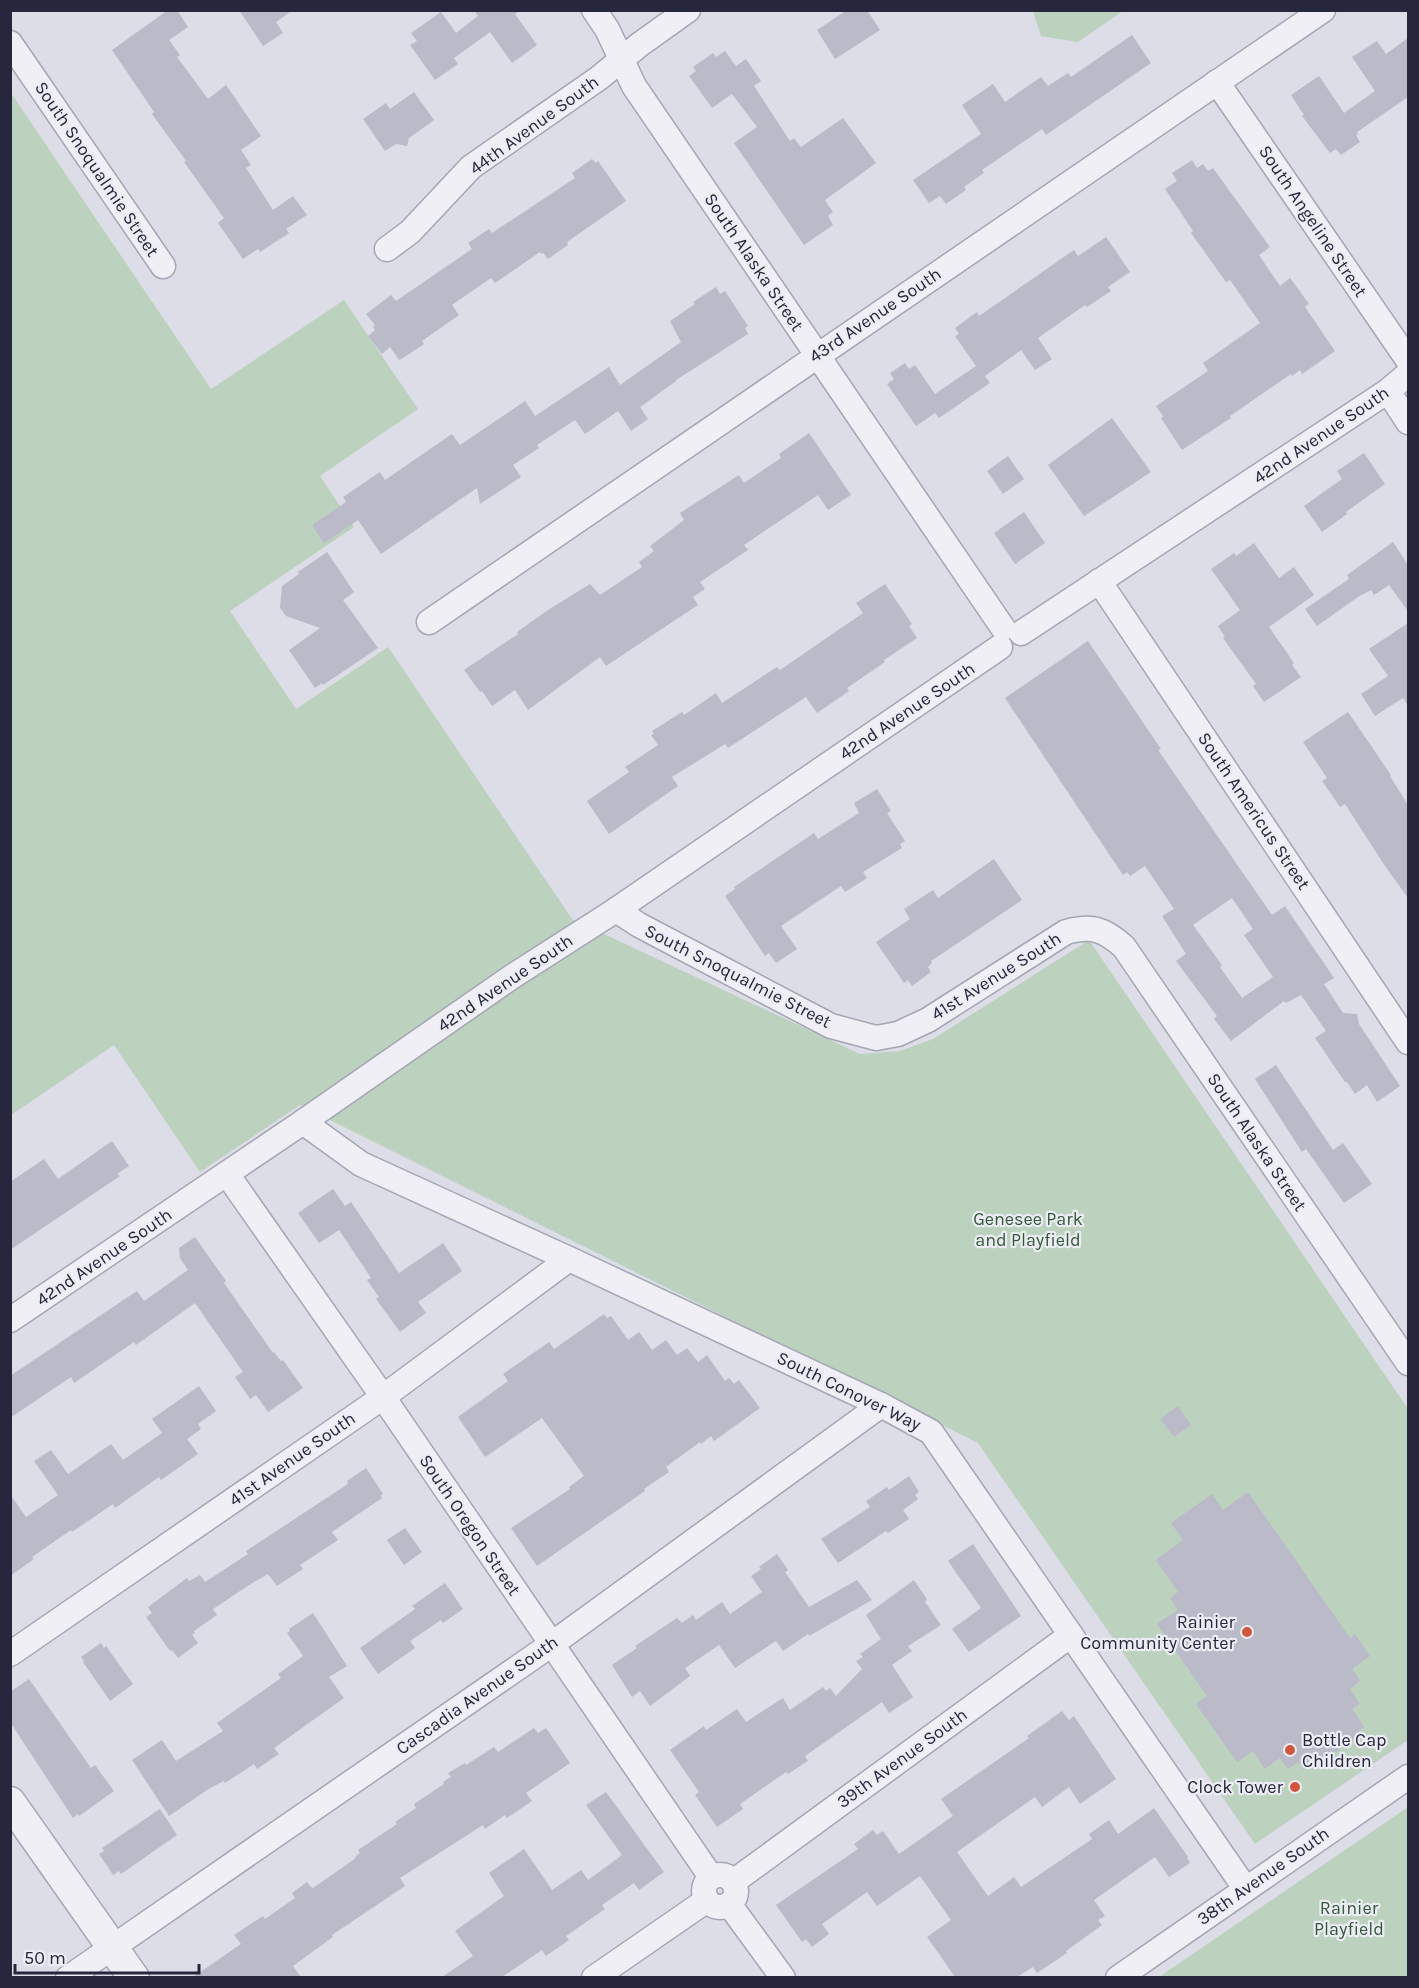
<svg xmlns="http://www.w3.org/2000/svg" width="1419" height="1988" viewBox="0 0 1419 1988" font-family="Karla,sans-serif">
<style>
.green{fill:#bdd1bf}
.building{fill:#babac9;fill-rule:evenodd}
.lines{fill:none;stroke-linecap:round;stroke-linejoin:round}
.minor-casing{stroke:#a5a6b4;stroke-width:27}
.tertiary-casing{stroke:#a5a6b4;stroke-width:33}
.minor{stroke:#efeff5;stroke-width:24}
.tertiary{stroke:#efeff5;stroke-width:30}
.poi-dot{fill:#cf573e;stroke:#ececf4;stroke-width:2}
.labels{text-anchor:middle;stroke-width:4.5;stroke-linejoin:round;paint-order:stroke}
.street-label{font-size:18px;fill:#26273d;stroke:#ececf4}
.park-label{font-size:18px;fill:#335938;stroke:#ececf4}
.poi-label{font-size:18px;fill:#26273d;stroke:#ececf4;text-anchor:end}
</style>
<rect width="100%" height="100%" fill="#dcdde7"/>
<g class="green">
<polygon points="1033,11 1033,10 1123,11 1078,42 1041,36"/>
<polygon points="11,93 211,389 344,300 418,409 320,476 354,527 230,611 296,709 388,647 572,919 860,1054 900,1051 933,1039 1089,940 1408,1409 1408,1740 1255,1844 978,1443 300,1105 200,1172 114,1045 11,1115"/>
<polygon points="1408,1807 1408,1977 1159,1977"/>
</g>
<g class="building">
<polygon points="168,10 177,10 188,27 169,40 180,55 177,57 208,99 226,85 261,136 241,150 251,165 246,168 273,210 293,196 307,215 286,229 289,233 260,252 258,249 243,259 218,223 224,218 184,162 186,161 152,114 154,112 112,50"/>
<polygon points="239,10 293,10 276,22 283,33 263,46"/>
<polygon points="474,10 520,10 515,14 537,45 512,63 490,32 454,58 458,64 435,80 410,45 417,41 411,33 441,12 456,33 478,16"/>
<polygon points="847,10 867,10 880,30 835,59 817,30"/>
<polygon points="1132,35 1151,63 1046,135 1042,129 982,170 984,173 964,187 966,190 946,204 940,196 929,203 913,180 981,134 962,105 993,84 1005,102 1041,77 1048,86 1068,73 1071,77"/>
<polygon points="1408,38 1408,97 1357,132 1358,134 1356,135 1360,142 1341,155 1336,149 1330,153 1302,116 1304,115 1291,95 1319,76 1344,113 1375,91 1352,57 1377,41 1386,54"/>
<polygon points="725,51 736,66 746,59 761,81 754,86 790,141 794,138 801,147 843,118 876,163 825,200 833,212 828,216 833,225 804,245 734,143 757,127 732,94 712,108 689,76 696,71 693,67 713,53 716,57"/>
<polygon points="414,92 434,120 409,138 407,146 396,144 385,151 363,119 386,103 390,109"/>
<polygon points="592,159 596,163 598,161 626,201 567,242 568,245 548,259 543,253 541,254 540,252 495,283 491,278 452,305 459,315 422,341 424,344 403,358 399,360 390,347 382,354 368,336 375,330 373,327 375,325 366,314 391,295 396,301 472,249 468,243 489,229 492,233 575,178 572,173"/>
<polygon points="1192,160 1197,168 1203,164 1208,171 1213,168 1270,247 1259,255 1280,286 1290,278 1309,304 1305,307 1335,351 1302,374 1300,370 1292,376 1291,374 1230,416 1231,418 1182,450 1161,418 1163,416 1156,406 1208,371 1203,363 1260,323 1230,280 1226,282 1191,233 1193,231 1165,189 1177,181 1172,173"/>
<polygon points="1106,237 1130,272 1108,287 1111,291 1087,307 1085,305 1038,338 1052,359 1035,370 1021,350 985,376 990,383 939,418 935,413 916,426 887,384 894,379 890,373 905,363 909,369 915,365 935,394 976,366 955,336 959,334 955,328 977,312 979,316 1074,250 1078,256"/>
<polygon points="716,287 720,294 725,291 748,326 745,328 748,334 676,380 676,381 640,407 648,419 631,431 618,411 585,434 575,420 537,445 539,448 513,465 521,477 480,504 477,488 381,554 358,520 324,543 312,525 346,502 343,497 380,472 385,480 452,434 460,445 525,401 535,416 609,367 620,385 681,342 670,321 695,304 693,302"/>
<polygon points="1112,418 1151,472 1084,516 1048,465"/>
<polygon points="809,433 851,495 828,510 818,495 744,545 748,550 700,582 705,589 693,597 698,605 606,666 600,657 528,710 515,690 492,706 482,691 480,692 464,670 518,634 517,632 548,610 590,584 600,595 642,567 639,562 654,551 650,546 684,520 680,513 739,475 744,483 781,458 779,454"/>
<polygon points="1364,453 1385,484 1346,512 1347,514 1322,532 1304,506 1342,479 1337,471"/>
<polygon points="1008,456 1024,479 1003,494 987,471"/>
<polygon points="1024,512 1045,543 1015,564 994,533"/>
<polygon points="1393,542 1408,565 1408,611 1389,585 1374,595 1371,590 1358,597 1317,626 1305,609 1349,579 1347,575"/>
<polygon points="1254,543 1279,578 1294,567 1314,595 1269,627 1294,663 1292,665 1301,677 1264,702 1253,686 1256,684 1223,638 1225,637 1218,626 1240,610 1211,569 1234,553 1236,556"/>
<polygon points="327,552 354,592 343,600 378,648 323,685 322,683 315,688 289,650 320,628 286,616 280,608 282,586 299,574 298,572"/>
<polygon points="885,584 912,624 909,626 917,638 884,660 885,662 847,688 849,691 817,713 806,697 728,748 725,744 672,777 678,786 609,834 587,801 629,772 625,767 658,745 651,735 654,734 652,731 682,712 684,715 716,693 722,703 777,667 780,670 863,613 856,603"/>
<polygon points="1408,623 1408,706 1403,698 1375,716 1361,694 1388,676 1369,649"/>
<path d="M1088,641L1161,749L1158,750L1272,915L1285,906L1334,978L1324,984L1343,1013L1357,1014L1359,1024L1400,1086L1377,1102L1367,1085L1355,1094L1347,1082H1345L1315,1038L1326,1031L1301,995L1286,1003L1284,1001L1231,1041L1214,1019L1217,1016L1176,961L1186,954L1162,916L1174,909L1145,866L1130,876L1127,872L1123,875L1005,698ZM1232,898L1253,929L1244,935L1273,977L1242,998L1220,967L1222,965L1193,925Z"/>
<polygon points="1348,712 1391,775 1390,776 1408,805 1408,898 1383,863 1345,804 1340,807 1322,781 1327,778 1303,742"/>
<polygon points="877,789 891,811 887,813 905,841 900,844 902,848 863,872 867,878 845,892 841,886 781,926 797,949 776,963 769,953 765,956 725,896 735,889 734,887 814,833 818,839 859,813 854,803"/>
<polygon points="994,859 1022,900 931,961 932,963 928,967 931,972 912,986 908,980 904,983 876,942 910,919 904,909 933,890 938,898"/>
<polygon points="1276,1065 1333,1150 1343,1143 1372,1184 1344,1203 1306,1149 1302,1152 1255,1079"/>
<polygon points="112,1141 129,1166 117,1174 120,1176 10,1250 10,1182 44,1159 58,1179"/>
<polygon points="333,1189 345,1206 351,1202 399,1273 443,1243 462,1271 418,1302 426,1313 400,1332 376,1299 379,1297 367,1280 371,1278 339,1230 319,1243 298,1213"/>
<polygon points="195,1237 226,1281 224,1283 273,1353 274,1352 281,1361 283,1360 303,1388 268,1412 256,1395 250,1399 235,1377 243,1372 195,1303 136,1345 134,1342 74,1383 71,1377 10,1418 10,1376 137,1291 144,1301 188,1270 180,1258 179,1248"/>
<polygon points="604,1314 607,1318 611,1316 628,1340 639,1332 652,1350 666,1340 677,1355 687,1348 698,1362 707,1355 725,1381 729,1378 734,1384 739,1380 760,1408 714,1441 711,1436 701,1444 700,1442 666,1467 669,1472 644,1489 645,1491 537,1566 511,1528 570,1489 569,1487 584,1476 542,1418 485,1457 458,1417 508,1381 503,1374 549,1342 554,1349"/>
<polygon points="199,1386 216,1411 198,1424 201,1429 187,1439 198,1454 161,1480 159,1477 115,1508 113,1504 72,1532 71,1530 32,1557 34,1559 10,1576 10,1494 26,1517 58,1495 34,1461 51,1450 68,1474 111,1444 123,1460 162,1433 152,1419"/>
<polygon points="1178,1406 1191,1425 1174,1437 1160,1419"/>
<polygon points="366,1468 383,1494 381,1496 382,1498 332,1532 338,1540 300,1565 303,1569 277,1586 268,1574 249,1585 213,1609 217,1615 194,1631 195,1633 192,1635 198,1643 178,1658 172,1650 170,1651 146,1617 152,1613 148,1607 187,1578 189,1581 200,1575 205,1582 248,1554 246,1551 348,1484 347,1481"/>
<polygon points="909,1476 919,1492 915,1495 918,1499 903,1510 909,1519 888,1533 886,1531 838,1563 821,1539 870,1507 866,1501 887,1487 889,1490"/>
<polygon points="1248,1492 1350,1638 1355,1634 1370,1656 1352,1669 1360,1681 1350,1689 1360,1704 1352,1709 1364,1727 1359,1730 1362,1734 1311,1769 1309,1767 1304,1770 1299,1762 1288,1769 1280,1758 1265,1769 1253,1751 1237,1762 1196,1704 1207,1696 1157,1624 1178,1610 1170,1598 1178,1592 1156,1560 1183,1540 1171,1523 1212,1494 1223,1510"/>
<polygon points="405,1528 422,1552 404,1565 387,1540"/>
<polygon points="973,1544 1021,1616 969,1652 952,1629 981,1608 948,1561"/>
<polygon points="777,1554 788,1570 785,1572 809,1607 857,1580 872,1600 809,1636 808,1634 783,1651 776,1641 735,1668 719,1645 685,1668 690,1676 650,1706 640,1691 632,1697 612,1665 637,1648 635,1646 677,1618 682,1623 693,1615 696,1620 722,1602 730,1614 762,1592 751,1576 761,1569 759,1567"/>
<polygon points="914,1580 927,1599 925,1602 941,1625 908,1646 912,1651 892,1665 913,1697 889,1713 882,1702 805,1756 808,1761 788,1774 786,1772 740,1804 743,1809 717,1827 695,1795 699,1792 670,1750 704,1726 706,1730 737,1709 746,1722 783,1698 790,1710 823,1687 826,1691 830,1688 836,1696 862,1669 856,1661 863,1657 860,1654 881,1639 866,1615"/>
<polygon points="445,1583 463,1609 443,1623 441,1620 410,1641 415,1648 378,1674 360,1648 415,1609 412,1606"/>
<polygon points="313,1613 347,1666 329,1677 344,1698 274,1748 279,1754 257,1769 254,1764 225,1783 224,1781 210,1788 169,1816 132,1760 162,1740 176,1761 223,1731 217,1723 281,1678 278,1674 303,1656 287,1633 290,1631 289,1629"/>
<polygon points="101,1643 104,1648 106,1646 133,1684 110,1701 83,1662 84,1661 81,1657"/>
<polygon points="29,1679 91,1768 95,1765 114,1791 79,1816 78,1814 73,1818 10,1722 10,1692"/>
<polygon points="1062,1711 1069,1720 1074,1716 1116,1779 1080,1804 1069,1787 1042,1807 1035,1797 957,1852 988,1896 1014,1877 1021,1887 1092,1839 1089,1834 1109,1820 1118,1834 1154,1808 1188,1857 1187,1858 1190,1863 1169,1877 1155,1857 1094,1900 1105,1916 1098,1920 1102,1925 1066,1951 1067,1953 1037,1973 1033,1967 1017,1977 955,1977 927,1937 951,1920 920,1876 877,1906 867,1892 822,1924 829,1934 812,1947 806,1939 802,1942 776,1905 858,1849 854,1844 873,1830 877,1835 883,1831 899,1854 953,1816 941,1799 1029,1738 1027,1736"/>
<polygon points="534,1728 538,1733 546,1728 570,1763 526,1793 532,1801 507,1818 505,1815 485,1829 483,1825 400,1878 405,1886 332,1935 333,1937 293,1966 301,1977 193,1977 241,1944 234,1935 263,1916 265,1919 295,1898 292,1893 307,1882 311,1887 313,1888 356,1858 355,1857 360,1853 358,1850 397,1824 395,1822 416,1808 414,1804 444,1784 443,1782 451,1777 448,1773 465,1763 466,1765 494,1747 498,1752"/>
<polygon points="606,1792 664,1872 639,1890 634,1883 602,1905 605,1909 566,1936 569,1940 546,1956 542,1950 502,1977 442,1977 473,1956 455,1931 504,1896 489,1873 524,1849 552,1890 581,1870 588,1880 622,1855 586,1805"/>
<polygon points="160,1809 177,1835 121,1874 119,1871 113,1875 99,1854 104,1851 102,1848"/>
</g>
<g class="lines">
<g class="minor-casing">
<g id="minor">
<polyline points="594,10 607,29 634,86 1003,628"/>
<polyline points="10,43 163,266"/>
<polyline points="1217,82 1408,360"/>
<polyline points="387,249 410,232 471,167 599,78 639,45 688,10"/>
<polyline points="1388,391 1408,422"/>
<polyline points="1099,581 1408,1042"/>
<polyline points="429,622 1323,10"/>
<polyline points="1021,633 1388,391 1408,374"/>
<path d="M616,910L639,925L831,1026L876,1038L898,1034L928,1020L1066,932C1092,925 1104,929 1124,947L1408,1363"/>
<polyline points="303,1122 361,1164 569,1259 881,1405 931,1432 1245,1888"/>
<polyline points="227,1174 383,1397 711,1877"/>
<polyline points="10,1320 303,1122 510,978 616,910 1000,647"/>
<polyline points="10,1654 383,1397 569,1259"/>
<circle cx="720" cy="1891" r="16"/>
<polyline points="733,1882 1071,1635"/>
<polyline points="729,1904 783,1978"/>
<polyline points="68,1978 552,1644 881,1405"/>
<polyline points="594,1978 707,1900"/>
<polyline points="1118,1978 1408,1777"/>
</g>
</g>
<g class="tertiary-casing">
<polyline id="tertiary" points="10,1802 134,1978"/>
</g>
<use href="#minor" class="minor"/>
<use href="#tertiary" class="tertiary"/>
</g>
<g class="poi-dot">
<circle cx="1247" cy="1632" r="6"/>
<circle cx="1290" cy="1750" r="6"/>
<circle cx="1295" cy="1787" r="6"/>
</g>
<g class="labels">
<g class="street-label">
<text transform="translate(534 125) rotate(-36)" y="6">44th Avenue South</text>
<text transform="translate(97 169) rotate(56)" y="6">South Snoqualmie Street</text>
<text transform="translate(1313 221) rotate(56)" y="6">South Angeline Street</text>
<text transform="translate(754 262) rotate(56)" y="6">South Alaska Street</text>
<text transform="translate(875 315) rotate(-34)" y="6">43rd Avenue South</text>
<text transform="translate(1321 435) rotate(-34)" y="6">42nd Avenue South</text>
<text transform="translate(907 711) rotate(-34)" y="6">42nd Avenue South</text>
<text transform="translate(1254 811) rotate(56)" y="6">South Americus Street</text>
<text transform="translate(738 976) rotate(27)" y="6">South Snoqualmie Street</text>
<text transform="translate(996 976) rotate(-32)" y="6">41st Avenue South</text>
<text transform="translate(505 983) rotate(-34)" y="6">42nd Avenue South</text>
<text transform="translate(1257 1142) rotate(56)" y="6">South Alaska Street</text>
<text transform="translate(104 1257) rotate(-34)" y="6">42nd Avenue South</text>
<text transform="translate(849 1391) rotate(26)" y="6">South Conover Way</text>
<text transform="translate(292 1459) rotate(-35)" y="6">41st Avenue South</text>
<text transform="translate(470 1525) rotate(56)" y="6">South Oregon Street</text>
<text transform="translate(477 1695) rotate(-35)" y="6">Cascadia Avenue South</text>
<text transform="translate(902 1758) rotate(-36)" y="6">39th Avenue South</text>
<text transform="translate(1263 1876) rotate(-35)" y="6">38th Avenue South</text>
</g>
<g class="park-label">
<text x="1028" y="1225">Genesee Park<tspan x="1028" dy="21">and Playfield</tspan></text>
<text x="1349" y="1914">Rainier<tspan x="1349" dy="21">Playfield</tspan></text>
</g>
<g class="poi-label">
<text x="1235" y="1628">Rainier<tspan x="1235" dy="21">Community Center</tspan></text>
<text x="1302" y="1746" text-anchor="start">Bottle Cap<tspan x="1302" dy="21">Children</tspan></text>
<text x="1283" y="1793">Clock Tower</text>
</g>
</g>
<rect width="1419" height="1988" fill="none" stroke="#26273d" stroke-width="24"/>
<path d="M15 1964v9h184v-9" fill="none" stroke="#26273d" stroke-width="3"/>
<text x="24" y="1964" font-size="18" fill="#26273d" stroke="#ececf4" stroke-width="4.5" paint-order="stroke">50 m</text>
</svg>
